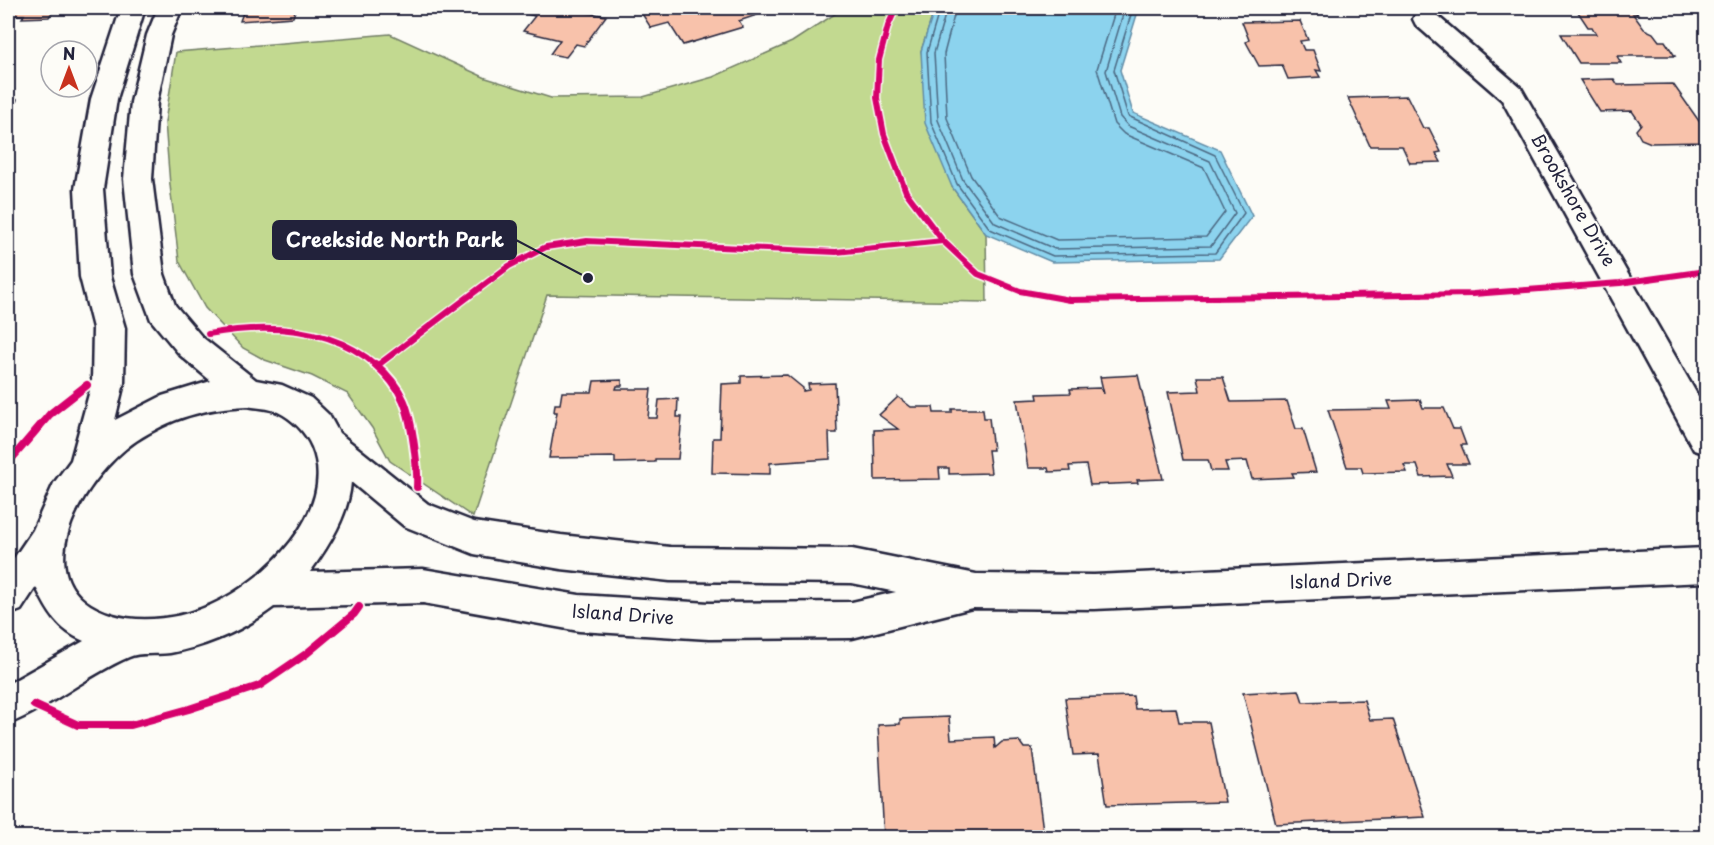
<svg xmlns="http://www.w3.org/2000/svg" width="1714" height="845" viewBox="0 0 1714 845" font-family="'Playpen Sans',sans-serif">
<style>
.green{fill:#c2d990;stroke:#727e66;stroke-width:1.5}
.water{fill:#8cd3ee;stroke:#628ca6;stroke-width:1.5}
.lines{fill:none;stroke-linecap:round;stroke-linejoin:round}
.shore{stroke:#4c6983;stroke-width:1.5}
.building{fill:#f8c2ab;stroke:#22223b;stroke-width:1.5}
.minor-casing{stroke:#22223b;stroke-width:5}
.minor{fill:#fdfcf7;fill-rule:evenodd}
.cycleway-far1-casing{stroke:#fdfcf7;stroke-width:9}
.cycleway-casing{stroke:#fdfcf7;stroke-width:12}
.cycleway-far1{stroke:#d6006c;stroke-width:6}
.cycleway{stroke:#d6006c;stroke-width:8}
.labels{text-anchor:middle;stroke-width:4.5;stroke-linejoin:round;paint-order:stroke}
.street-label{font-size:18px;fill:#22223b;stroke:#fdfcf7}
.leader{fill:none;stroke:#22223b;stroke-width:2}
.callout-dot{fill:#22223b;stroke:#fdfcf7;stroke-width:2}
.callout{fill:#22223b;stroke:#22223b;stroke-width:2}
.callout-label{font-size:20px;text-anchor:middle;font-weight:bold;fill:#fff}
</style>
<rect width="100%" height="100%" fill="#fdfcf7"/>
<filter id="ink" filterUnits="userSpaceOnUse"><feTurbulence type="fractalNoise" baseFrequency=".0167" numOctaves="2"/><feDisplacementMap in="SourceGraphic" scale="12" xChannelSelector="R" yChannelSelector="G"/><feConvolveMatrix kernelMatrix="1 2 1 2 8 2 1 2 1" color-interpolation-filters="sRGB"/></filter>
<g filter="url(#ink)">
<polygon class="green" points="841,8 935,8 921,51 952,187 986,234 987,302 547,295 473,517 390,461 372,428 348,394 312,376 265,360 243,348 205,308 179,261 170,185 165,122 176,52 390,34 486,78 551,98 643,97 713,77 792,42 838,12"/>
<polygon class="water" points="935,8 1139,8 1120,70 1133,113 1220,150 1252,216 1219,259 1052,262 986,234 952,187 925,123 921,51"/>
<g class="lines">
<g class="shore">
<polyline points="940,8 927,52 931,122 957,184 990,229 1053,256 1215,253 1244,213 1215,155 1128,116 1114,70 1133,8"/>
<polyline points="947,8 934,53 938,120 963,180 995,223 1055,249 1211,246 1235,213 1210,161 1128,126 1120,117 1106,71 1125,8"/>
<polyline points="956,8 944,54 947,118 971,176 1000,216 1057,240 1206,237 1225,212 1204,168 1124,134 1114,124 1097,69 1116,8"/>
</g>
</g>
<g class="building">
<polygon points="8,8 55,8 49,17 22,18 24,15 8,15"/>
<polygon points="240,8 296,8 293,17 240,21 244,10 239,11"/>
<polygon points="526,8 576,8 574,10 606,16 584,46 576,44 566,57 550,54 560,40 523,31 535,16 522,13"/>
<polygon points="645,8 751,8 757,15 739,21 743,27 683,45 669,23 651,28 639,9"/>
<polygon points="1579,8 1637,8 1639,10 1636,12 1638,14 1633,14 1644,29 1653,33 1659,41 1665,41 1675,56 1617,56 1621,63 1579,63 1561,34 1596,34 1592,27 1588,27 1578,12 1581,10"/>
<polygon points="1300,21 1308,40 1300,41 1304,50 1313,50 1321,71 1316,70 1320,77 1288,79 1282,65 1259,66 1246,42 1249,40 1242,22"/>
<polygon points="1614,79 1618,85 1673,84 1706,131 1706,142 1651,143 1641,139 1636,130 1641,124 1632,111 1600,112 1580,80"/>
<polygon points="1407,96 1423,128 1429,128 1441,152 1436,153 1441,162 1410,163 1402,146 1370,146 1348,98"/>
<polygon points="17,99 8,131 8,100"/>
<polygon points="787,375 803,388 803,391 809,390 808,384 835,383 837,433 829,433 830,459 770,463 770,474 712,473 713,438 720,438 722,384 741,383 741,376"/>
<polygon points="1138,375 1163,479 1137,480 1138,483 1090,485 1086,465 1069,466 1070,471 1049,472 1048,468 1028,468 1017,400 1038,399 1037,394 1071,393 1070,389 1100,388 1104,394 1100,377"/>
<polygon points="1197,377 1223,377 1231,402 1287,401 1296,429 1303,429 1316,472 1292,473 1294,477 1252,479 1247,461 1225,462 1228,471 1211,471 1208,460 1183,460 1168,392 1200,391"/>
<polygon points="622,380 622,386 617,386 616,389 651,389 648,418 657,418 659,400 678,399 677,417 682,417 678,459 655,459 655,462 615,463 615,457 549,458 557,412 554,412 555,404 560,404 562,392 592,392 594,381"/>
<polygon points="898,397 911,407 933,407 934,413 952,413 952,409 983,409 984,418 989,418 993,450 988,450 991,473 949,474 949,468 939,468 940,479 875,480 874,430 898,429 879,415"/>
<polygon points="1420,400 1423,408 1444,408 1453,429 1460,429 1466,445 1461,445 1469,464 1447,464 1452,476 1421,477 1417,465 1404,465 1407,472 1363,473 1361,467 1347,467 1328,410 1391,409 1388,401"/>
<polygon points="1299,690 1303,702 1364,700 1370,720 1393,719 1425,817 1276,824 1243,693"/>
<polygon points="1133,696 1135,709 1176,708 1179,722 1209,722 1225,802 1107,805 1099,754 1073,755 1065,698"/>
<polygon points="949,717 951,739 994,737 995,748 1002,742 1019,741 1024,748 1032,748 1044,838 884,838 878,725 900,724 900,719"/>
</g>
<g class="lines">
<g class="minor-casing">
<g id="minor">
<path d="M121,8H145L117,99L103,189L110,277L125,328L124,383L115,420L162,396L211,381L180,355L151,320L134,274L124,179L131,102L147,35L158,8H182L171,35L157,102L152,179L164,274L175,305L202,337L256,380L282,385L311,398L329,415L339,433L428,504L474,522L561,535L670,547L852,549L976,574L1094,575L1706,548V582L1094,609L972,608L852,638L709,639L579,631L423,603L274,607C244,630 207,646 170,653C157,655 139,652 129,657C87,675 51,707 8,724V684L84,641C58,630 47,611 36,587L21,610L8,615V567L33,530L54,483L71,460L92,383L93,328L80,277L75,189L91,99ZM247,406C257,408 269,408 278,412C293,419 306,433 312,447C339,511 263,582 211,605C182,618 143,624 113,615C17,586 83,477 136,441C171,418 205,408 247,406ZM351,482L404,526L474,554L561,569L670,581L852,583L896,592L852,602L709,603L579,595L423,569L310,572C329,546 349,514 351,482Z"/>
<polygon points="1425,11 1434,13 1521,88 1706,410 1706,454 1694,450 1502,100 1416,25 1413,19 1416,13"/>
</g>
</g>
<use href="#minor" class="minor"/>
<g class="cycleway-far1-casing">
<g id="cycleway-far1">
<polyline points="896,8 888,26 879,60 877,98 884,134 906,192 943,241 978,274 1020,291 1070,300 1473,294 1620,283 1706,271"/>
<path d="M208,334C266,324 330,325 377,366"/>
<polyline points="378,365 509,266 546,247 587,241 836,252 943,241"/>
</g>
</g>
<g class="cycleway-casing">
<g id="cycleway">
<path d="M375,364C404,389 409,409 414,445C416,459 418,473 417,487"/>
<polyline points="8,463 50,414 87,385"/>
<polyline points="34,705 78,725 131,725 189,709 259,686 306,654 354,614 359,607"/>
</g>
</g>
<use href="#cycleway-far1" class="cycleway-far1"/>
<use href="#cycleway" class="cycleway"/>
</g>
</g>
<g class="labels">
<g class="street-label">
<text transform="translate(1573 200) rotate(60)" y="6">Brookshore Drive</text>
<text transform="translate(1341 581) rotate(-2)" y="6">Island Drive</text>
<text transform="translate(623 615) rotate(4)" y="6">Island Drive</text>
</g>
</g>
<path class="leader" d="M588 278L516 240"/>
<circle class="callout-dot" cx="588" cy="278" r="6"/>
<rect class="callout" x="273" y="221" width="243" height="38" rx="6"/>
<g class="callout-label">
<text x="395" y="247">Creekside North Park</text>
</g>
<rect width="1714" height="845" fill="none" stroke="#fdfcf7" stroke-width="30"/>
<rect x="15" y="15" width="1684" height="815" fill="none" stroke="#22223b" stroke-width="2" filter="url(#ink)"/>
<g transform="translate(69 69)"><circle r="28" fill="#fdfcf7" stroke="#a5a5ac" stroke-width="1.5"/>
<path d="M0-4.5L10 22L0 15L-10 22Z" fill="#c8321e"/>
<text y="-9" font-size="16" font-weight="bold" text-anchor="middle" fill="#22223b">N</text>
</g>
</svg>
